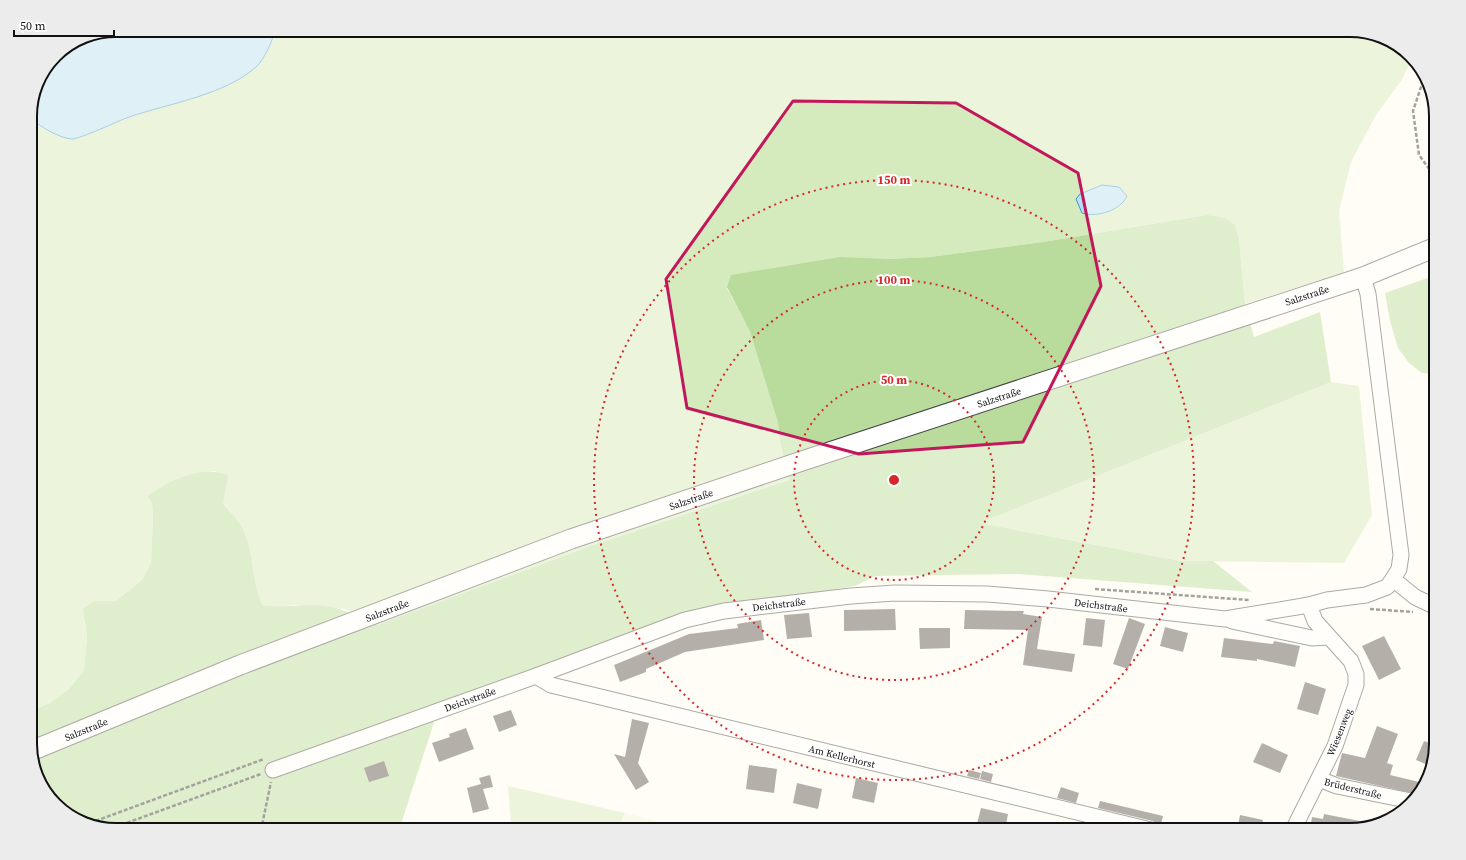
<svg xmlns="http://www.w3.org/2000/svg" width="1466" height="860" viewBox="0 0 1466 860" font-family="'Source Serif 4',serif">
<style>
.farmland{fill:#f6f3d4}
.green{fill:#d5ebbd}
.forest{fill:#b9dc9c}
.water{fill:#b9e0f7;stroke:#3f96cf}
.building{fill:#5a524d}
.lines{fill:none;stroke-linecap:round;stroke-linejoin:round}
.minor-casing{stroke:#444;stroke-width:17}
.tertiary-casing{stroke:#444;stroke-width:21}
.path{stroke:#333;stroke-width:2.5;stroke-dasharray:4 2;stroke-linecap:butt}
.minor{stroke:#fff;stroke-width:15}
.tertiary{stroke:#fff;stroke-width:19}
.marked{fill:none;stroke:#c2185b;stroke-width:3;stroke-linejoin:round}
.ring{fill:none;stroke:#d62828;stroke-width:2;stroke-dasharray:2 4}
.labels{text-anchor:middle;stroke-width:4;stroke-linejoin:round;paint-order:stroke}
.street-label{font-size:10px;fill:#111;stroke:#fff}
.rim{fill:none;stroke:#111;stroke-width:2}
.centre{fill:#d62828;stroke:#fff;stroke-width:2}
.ring-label{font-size:12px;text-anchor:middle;font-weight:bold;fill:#d62828;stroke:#fff;stroke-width:4;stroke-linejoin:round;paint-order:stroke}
</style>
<rect width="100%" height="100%" fill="#fffdf5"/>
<polygon class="farmland" points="625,813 691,830 617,830"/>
<g class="green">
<path d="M275,30H1350L1393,42L1412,60L1401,81L1376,115L1351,162L1339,211L1344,272L1245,304L1239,239L1235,226L1207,215L1043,242L930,257L887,259L727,288L750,332L778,423L780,444L789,480L593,545L377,625L345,609L293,605L278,608L262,605L257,593L246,537L231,512L223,504L216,471C187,473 171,480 147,496L152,503L153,517L151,563L142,580L116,601H94L84,621L87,637L84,670L69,689L50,703L30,711V119L59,135L72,139L129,117L273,40Z"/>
<polygon points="1331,382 1359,386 1372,515 1344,563 1181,561 978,523"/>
<polygon points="508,786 625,813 617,830 455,830 511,823"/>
</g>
<g class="forest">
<path d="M1207,215L1225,218L1235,225L1239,239L1245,304L1254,337L1320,312L1331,382L979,523L1181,561H1213L1252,592L1018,574L875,576L855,586L728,607L439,707L399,830H116L73,818L42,787L30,750V711L50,703L69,689L84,670L87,637L83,609L94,601H116L142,580L151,563L153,517L152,503L147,496C171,480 198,465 228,475L223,504C232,513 242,524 246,537C254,559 252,583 262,605C280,608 297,605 315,605C339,606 356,615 377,625L593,545L789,480L780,443L778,423L750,332L727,287L731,275L840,257L887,259L930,257L1043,242Z"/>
<polygon points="1436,275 1436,374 1422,373 1409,363 1398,348 1390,321 1385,293"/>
</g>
<g class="water">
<path d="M116,30H275C273,40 264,60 256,67C225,95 167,104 129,117C118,121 80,139 72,139C58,138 41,126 30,119C30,84 51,53 82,37C91,32 105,32 116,30Z"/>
<path d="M1102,185L1119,187L1127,196C1121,210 1097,218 1082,213L1076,199L1080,194Z"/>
</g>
<g class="building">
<polygon points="895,609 896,630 844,631 844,610"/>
<polygon points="965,610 1024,611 1023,614 1042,617 1037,649 1075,654 1072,672 1023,665 1028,630 964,629"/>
<polygon points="809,613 812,637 787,639 784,615"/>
<polygon points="1086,618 1105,620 1102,647 1083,645"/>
<polygon points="1129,618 1145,624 1128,669 1113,664"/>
<polygon points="761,620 764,640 685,652 646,669 646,672 620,682 614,665 689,634 738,628 737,624"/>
<polygon points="1165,627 1188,633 1183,652 1160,646"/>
<polygon points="919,628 950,628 950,648 920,649"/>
<polygon points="1384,636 1401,669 1379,680 1362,646"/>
<polygon points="1224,638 1273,644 1274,641 1300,646 1295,667 1257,659 1257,661 1221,657"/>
<polygon points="1305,682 1326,689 1318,715 1297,709"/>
<polygon points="511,710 517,725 499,732 493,716"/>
<polygon points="632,719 649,723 638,763 649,782 636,790 614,754 625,757"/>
<polygon points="1377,726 1398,734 1387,763 1393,765 1390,775 1419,782 1416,794 1336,776 1342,753 1365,758"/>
<polygon points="466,728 474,749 439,762 432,743 450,737 449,734"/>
<polygon points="1424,741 1436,745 1430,766 1416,760"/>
<polygon points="1262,743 1288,755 1280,773 1253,762"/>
<polygon points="384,761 389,776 369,782 364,768"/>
<polygon points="749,765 777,769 774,793 746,789"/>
<polygon points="969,770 981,773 979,779 967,776"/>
<polygon points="982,771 993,774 991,782 980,779"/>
<polygon points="490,775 493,787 483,789 489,809 473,813 467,788 481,784 479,778"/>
<polygon points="856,778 878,783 874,803 852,798"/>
<polygon points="797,783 822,789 818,809 793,803"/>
<polygon points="1061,787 1079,793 1076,803 1057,798"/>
<polygon points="1100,801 1163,816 1160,828 1153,821 1098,808"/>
<polygon points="981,808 1008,814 1005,830 987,830 976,828"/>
<polygon points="1324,814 1334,816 1375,824 1351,830 1310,830 1312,817 1323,819"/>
<polygon points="1240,815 1263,820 1261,830 1237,830"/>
</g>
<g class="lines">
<g class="minor-casing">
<g id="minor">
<polyline points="1363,277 1368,294 1401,555 1399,569 1393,579"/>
<polyline points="1232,621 1312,638 1328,637"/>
<polyline points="536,676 551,685 1151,830"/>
<polyline points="273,770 536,676 685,620 724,611 851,596 895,593 987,594 1048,599 1225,619 1309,605 1327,600 1366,595 1387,587 1393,579 1415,597 1436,607"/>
<polyline points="1319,779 1337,786 1411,801"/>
<polyline points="1293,830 1335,746 1356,685 1356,674 1351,661 1315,621 1309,605"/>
</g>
</g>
<g class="tertiary-casing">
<polyline id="tertiary" points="31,751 240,665 571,539 802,461 1363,277 1436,247"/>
</g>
<g class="path">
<polyline points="1425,75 1413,111 1419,155 1430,170 1436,171"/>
<polyline points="1095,589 1249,600"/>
<polyline points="1370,609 1413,612"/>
<polyline points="90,823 264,759"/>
<polyline points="110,829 261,774"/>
<polyline points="261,830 271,782"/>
</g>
<use href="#minor" class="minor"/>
<use href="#tertiary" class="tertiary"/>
</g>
<path d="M0 0H1466V860H0ZM793,101L956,103L1078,173L1101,286L1023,442L859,454L687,408L666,279Z" fill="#fffdf5" fill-opacity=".55" fill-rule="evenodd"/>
<path class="marked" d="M793,101L956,103L1078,173L1101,286L1023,442L859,454L687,408L666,279Z"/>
<g class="ring">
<circle cx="894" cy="480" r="100"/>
<circle cx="894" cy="480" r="200"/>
<circle cx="894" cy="480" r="300"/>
</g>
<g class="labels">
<g class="street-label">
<text transform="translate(1307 295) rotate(-18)" y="4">Salzstraße</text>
<text transform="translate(999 397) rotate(-18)" y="4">Salzstraße</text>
<text transform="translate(691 499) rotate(-19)" y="4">Salzstraße</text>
<text transform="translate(779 604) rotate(-7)" y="4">Deichstraße</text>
<text transform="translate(1101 605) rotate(7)" y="4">Deichstraße</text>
<text transform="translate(387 610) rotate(-21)" y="4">Salzstraße</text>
<text transform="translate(470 699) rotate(-20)" y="4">Deichstraße</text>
<text transform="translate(86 729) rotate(-22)" y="4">Salzstraße</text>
<text transform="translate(1339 732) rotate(-68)" y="4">Wiesenweg</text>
<text transform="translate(842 756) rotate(14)" y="4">Am Kellerhorst</text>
<text transform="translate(1353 788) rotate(14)" y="4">Brüderstraße</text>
</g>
</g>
<path d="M0 0H1466V860H0ZM116 37H1350A79 79 0 0 1 1429 116V744A79 79 0 0 1 1350 823H116A79 79 0 0 1 37 744V116A79 79 0 0 1 116 37Z" fill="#ececec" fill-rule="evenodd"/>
<path class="rim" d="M116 37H1350A79 79 0 0 1 1429 116V744A79 79 0 0 1 1350 823H116A79 79 0 0 1 37 744V116A79 79 0 0 1 116 37Z"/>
<circle cx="894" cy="480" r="6" class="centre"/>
<g class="ring-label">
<text x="894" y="184">150 m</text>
<text x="894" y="284">100 m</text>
<text x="894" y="384">50 m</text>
</g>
<path d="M14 30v6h100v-6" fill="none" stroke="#111111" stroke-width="2"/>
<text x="20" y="30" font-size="12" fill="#111111" stroke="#ffffff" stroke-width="3" paint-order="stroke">50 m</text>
</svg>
